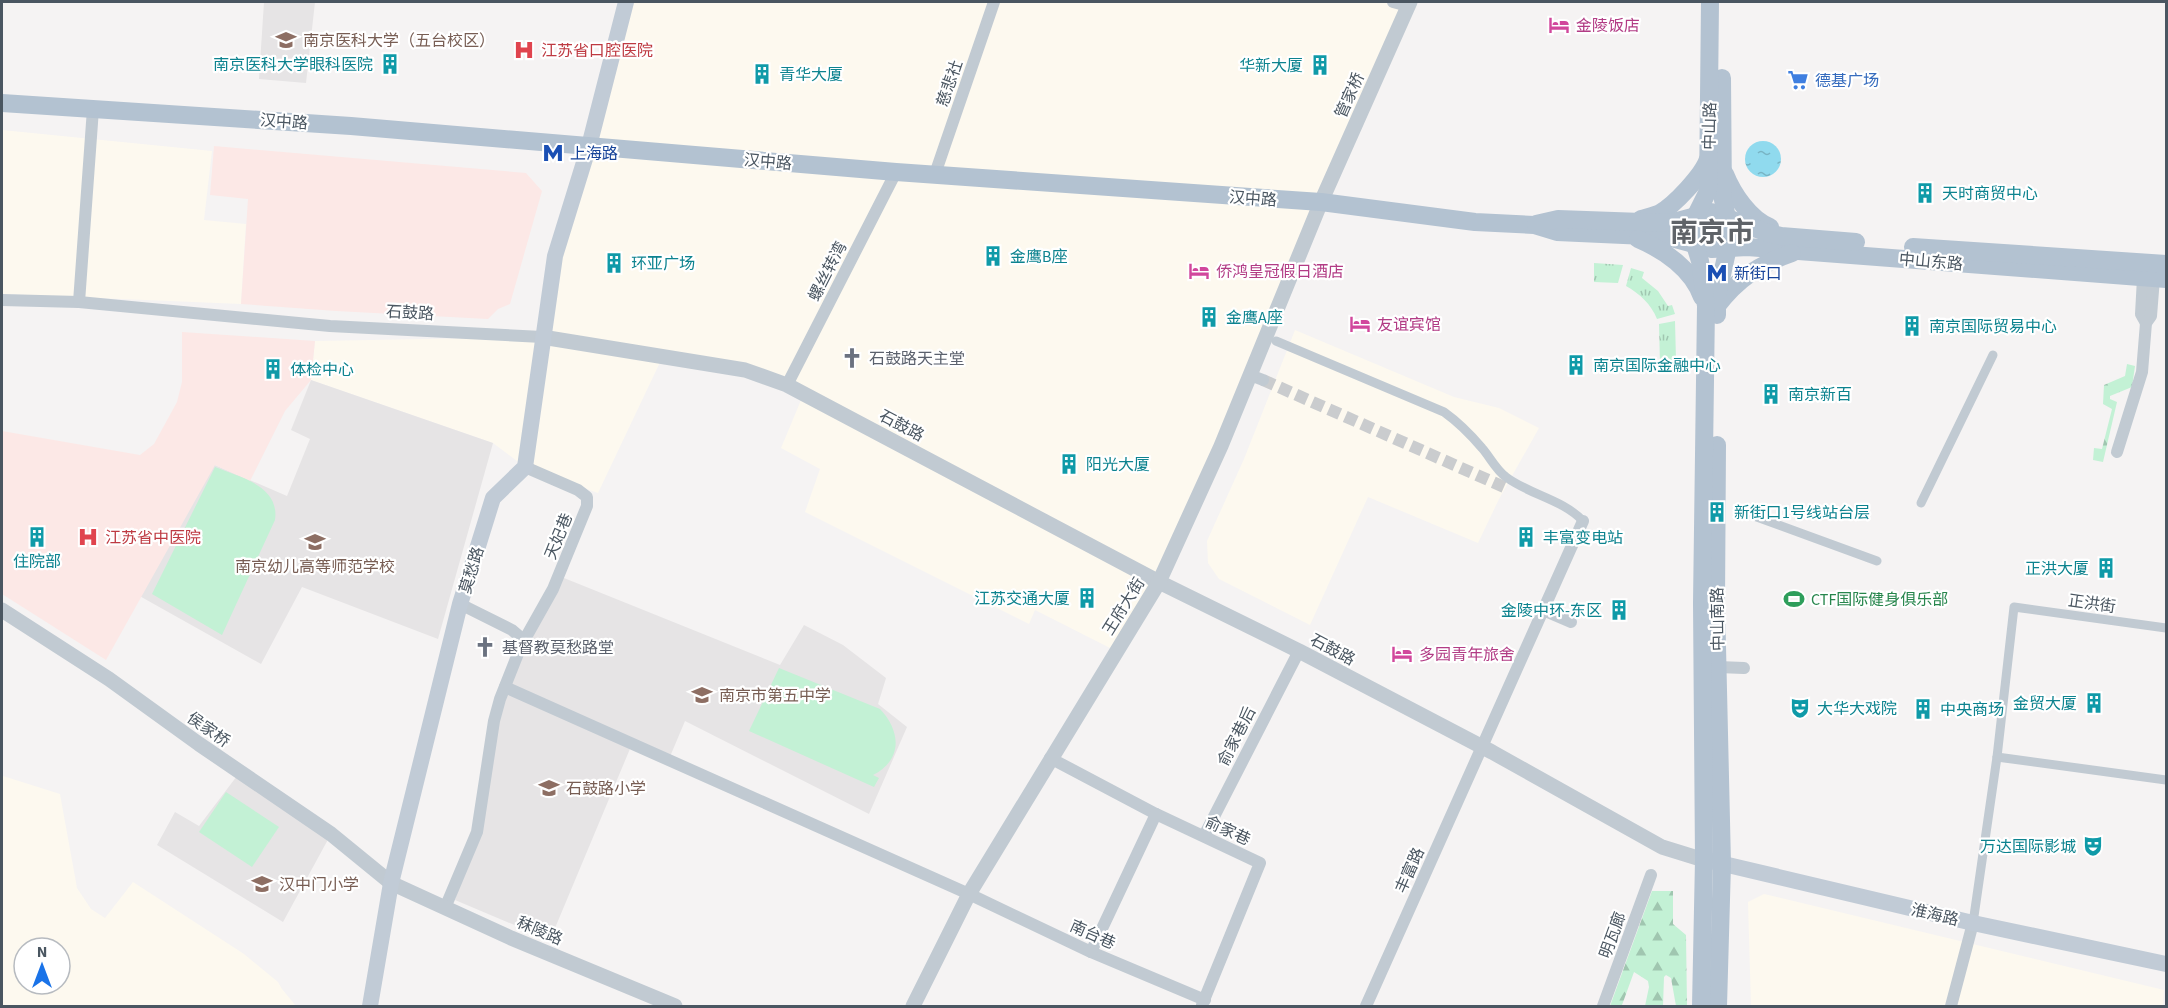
<svg xmlns="http://www.w3.org/2000/svg" width="2168" height="1008" viewBox="0 0 2168 1008" font-family="'Source Sans 3','Noto Sans SC',sans-serif">
<style>
.commercial{fill:#fdf9ef;fill-rule:evenodd}
.education{fill:#e6e4e5}
.medical{fill:#fce8e6}
.grass{fill:url(#grass-tufts)}
.forest{fill:url(#forest-firs)}
.pitch{fill:#c3f1d5}
.water{fill:url(#water-ripples)}
.lines{fill:none;stroke-linecap:round;stroke-linejoin:round}
.minor-tunnel{stroke:#caccce;stroke-width:12;stroke-dasharray:12 6;stroke-linecap:butt}
.pedestrian{stroke:#c1cad2;stroke-width:9}
.minor{stroke:#c1cad2;stroke-width:12}
.tertiary{stroke:#c1cad2;stroke-width:15}
.secondary{stroke:#c1cbd6;stroke-width:16}
.primary{stroke:#b3c2d1;stroke-width:18}
.labels{text-anchor:middle;stroke-width:4.5;stroke-linejoin:round;paint-order:stroke}
.hotel-label{font-size:16px;fill:#b23c85;stroke:#fff;text-anchor:start}
.education-label{font-size:16px;fill:#785e54;stroke:#fff;text-anchor:start}
.health-label{font-size:16px;fill:#be3a42;stroke:#fff;text-anchor:start}
.culture-label{font-size:16px;fill:#0d838f;stroke:#fff;text-anchor:start}
.shop-label{font-size:16px;fill:#366cbe;stroke:#fff;text-anchor:start}
.street-label{font-size:16px;fill:#4a5661;stroke:#fff}
.transit-label{font-size:16px;fill:#164399;stroke:#fff;text-anchor:start}
.worship-label{font-size:16px;fill:#5b616d;stroke:#fff;text-anchor:start}
.leisure-label{font-size:16px;fill:#27864d;stroke:#fff;text-anchor:start}
.town-label{font-size:28px;font-weight:bold;fill:#5f6368;stroke:#fff}
</style>
<defs>
<pattern id="grass-tufts" width="24" height="20" patternUnits="userSpaceOnUse" patternTransform="scale(1.5)"><rect width="24" height="20" fill="#c3f1d5"/><path d="M3 7l-1-3M5 7V3M7 7l1-3M15 17l-1-3M17 17v-4M19 17l1-3" fill="none" stroke="#a0c6b0"/></pattern>
<pattern id="forest-firs" width="22" height="20" patternUnits="userSpaceOnUse" patternTransform="scale(1.5)"><rect width="22" height="20" fill="#c3f1d5"/><path d="M5 1l3.5 6h-7zM16 11l3.5 6h-7z" fill="#a0c6b0"/></pattern>
<pattern id="water-ripples" width="26" height="14" patternUnits="userSpaceOnUse" patternTransform="scale(1.5)"><rect width="26" height="14" fill="#90daee"/><path d="M2 4q2-2 4 0t4 0M15 11q2-2 4 0t4 0" fill="none" stroke="#78b4c4"/></pattern>
</defs>
<rect width="100%" height="100%" fill="#f5f3f3"/>
<g class="commercial">
<polygon points="620,2 1392,2 1408,6 1221,446 1116,651 1035,610 1029,624 805,512 820,469 781,448 804,393 663,356 598,493 525,467 493,443 311,380 315,341 542,337"/>
<polygon points="2,130 212,151 204,220 246,224 241,304 2,294"/>
<polygon points="1295,330 1454,397 1499,408 1539,428 1499,499 1478,543 1368,497 1310,625 1219,579 1208,563 1207,541 1244,459"/>
<path d="M2,757L3,776L60,794L77,888L91,909L105,918L133,882L244,954L278,982L282,989L296,1006H2ZM24,948H60V984H24Z"/>
<polygon points="1764,894 2164,990 2163,1006 1751,1006 1748,902"/>
</g>
<g class="education">
<polygon points="264,2 315,2 306,83 259,79"/>
<polygon points="311,380 493,443 438,639 302,587 261,664 136,594 210,463 287,496 310,439 291,430"/>
<polygon points="559,576 780,665 804,625 843,645 886,678 878,704 907,727 869,814 685,721 669,759 632,744 550,940 455,900 471,847 494,721"/>
<polygon points="240,772 331,834 283,922 157,845 175,812 199,826"/>
</g>
<g class="medical">
<polygon points="214,146 526,173 542,191 510,304 498,309 488,319 336,311 241,304 248,199 210,195"/>
<polygon points="182,332 315,341 311,380 285,411 250,481 215,465 106,660 2,594 2,431 140,455 154,444 177,402 182,382"/>
</g>
<g class="grass">
<polygon points="1594,263 1623,265 1618,283 1594,282"/>
<path d="M1631,268L1644,272L1642,278L1658,291L1668,306L1672,305L1675,314L1657,319C1651,304 1640,294 1626,286Z"/>
<polygon points="1675,321 1676,360 1660,364 1659,324"/>
</g>
<g class="forest">
<polygon points="2127,364 2135,366 2132,387 2110,396 2110,399 2117,402 2103,462 2093,460 2094,448 2102,449 2112,409 2103,404 2104,385 2125,376"/>
<polygon points="1652,891 1673,891 1673,924 1686,935 1687,1006 1676,1006 1671,978 1666,975 1664,977 1663,1006 1645,1006 1649,987 1648,981 1634,972 1622,1005 1624,1006 1610,1006"/>
</g>
<g class="pitch">
<path d="M215,467C240,477 280,486 275,520L222,635L152,594Z"/>
<path d="M779,668L880,709C901,731 903,760 873,775L879,778L874,787L749,731Z"/>
<polygon points="226,792 279,827 252,867 199,832"/>
</g>
<circle class="water" cx="1763" cy="159" r="18"/>
<g class="lines">
<polyline class="minor-tunnel" points="1263,380 1504,487"/>
<g class="pedestrian">
<path d="M1276,341L1444,412C1458,422 1471,435 1482,448C1490,457 1496,470 1506,477C1530,495 1562,499 1583,521"/>
<polyline points="1921,503 1993,355"/>
<polyline points="1754,516 1877,561"/>
<polyline points="1997,757 2166,780"/>
<polyline points="1973,923 1997,757 2014,607 2166,628"/>
</g>
<g class="minor">
<polyline points="1393,2 1408,6"/>
<polyline points="935,174 994,2"/>
<polyline points="2143,278 2141,314 2146,323"/>
<polyline points="2,300 79,302 330,326 542,337"/>
<polyline points="79,302 93,109"/>
<polyline points="1250,375 1263,380"/>
<polyline points="787,385 896,172"/>
<polyline points="2117,452 2142,372 2146,323 2151,316 2154,278"/>
<polyline points="1543,610 1571,622"/>
<polyline points="521,646 553,589 587,506 587,497 578,490 525,467"/>
<polyline points="1718,667 1744,668"/>
<polyline points="505,687 969,894 1091,952 1205,1000"/>
<polyline points="1050,758 1156,814 1260,863 1202,1005"/>
<polyline points="1204,836 1299,651"/>
<polyline points="445,908 477,832 494,721 500,699 521,646 519,636 512,630 460,604"/>
<polyline points="1091,952 1156,814"/>
<polyline points="1366,1006 1583,521"/>
<polyline points="1603,1006 1651,875"/>
<polyline points="1951,1006 1973,923"/>
</g>
<g class="tertiary">
<polyline points="542,337 745,370 787,385 1159,582 1299,651 1492,752 1662,847 1704,860"/>
<polyline points="2,610 109,679 199,744 331,834 391,883 511,938 675,1006"/>
<polyline points="913,1006 969,894 1159,582 1221,446 1321,202 1410,2"/>
</g>
<g class="secondary">
<polyline points="1711,861 1973,923 2166,964"/>
<polyline points="370,1006 391,883 460,604 493,498 525,467 555,256 589,146 626,2"/>
</g>
<g class="primary">
<polyline points="2,103 351,126 896,172 1321,202 1475,222 1534,225 1557,232 1668,237 1712,249 1747,247 2166,279"/>
<path d="M1725,174C1733,194 1750,219 1770,227"/>
<path d="M1641,219C1647,217 1654,216 1660,213C1674,205 1703,175 1708,159"/>
<polyline points="1536,224 1558,219 1670,223 1711,212 1768,233 1781,236 1856,242"/>
<path d="M1638,239C1664,250 1692,269 1702,297"/>
<polyline points="1913,247 2166,264"/>
<path d="M1717,306C1737,279 1760,264 1792,253"/>
<polyline points="1717,315 1717,297 1731,234 1723,200 1722,78"/>
<polyline points="1717,445 1716,603 1722,864 1718,1006"/>
<polyline points="1701,1006 1704,860 1702,603 1706,306 1700,261 1691,232 1695,217 1708,191 1710,2"/>
</g>
</g>
<defs>
<g id="hotel-bare" transform="scale(1.62)"><path d="M-6-4.5h1.5V1H6V5H4.5V3h-9V5H-6ZM-4 0a1.8 1.8 0 1 1 3.6 0ZM.5 0V-2.5h3Q6-2.5 6 0Z" fill="#d1479c" stroke="#fff" stroke-width="2.5" paint-order="stroke"/></g>
<g id="university-bare" transform="scale(1.62)"><path d="M0-5L7-2L0 1L-7-2ZM-4 1L0 2.5L4 1V4Q0 6-4 4Z" fill="#8d6e63" stroke="#fff" stroke-width="2.5" paint-order="stroke"/></g>
<g id="hospital-bare" transform="scale(1.62)"><path d="M-5-5h3v3.5h4V-5h3V5h-3V1.5h-4V5h-3Z" fill="#e0444e" stroke="#fff" stroke-width="2.5" paint-order="stroke"/></g>
<g id="building-bare" transform="scale(1.62)"><path d="M-4-6H4V6H1V3H-1V6H-4ZM-2.5-4.3h1.7v1.8h-1.7ZM.8-4.3h1.7v1.8H.8ZM-2.5-1h1.7V.8h-1.7ZM.8-1h1.7V.8H.8Z" fill="#0f9aa8" stroke="#fff" stroke-width="2.5" paint-order="stroke"/></g>
<g id="supermarket-bare" transform="scale(1.62)"><path d="M-6-5.5h2.5l.6 2H6L4.5 2H-2.5L-4.4-4H-6ZM-1.5 3.2a1.3 1.3 0 1 0 .1 0ZM3 3.2a1.3 1.3 0 1 0 .1 0Z" fill="#3f7fe0" stroke="#fff" stroke-width="2.5" paint-order="stroke"/></g>
<g id="metro-bare" transform="scale(1.62)"><path d="M-5.5 5V-5H-3L0 0L3-5H5.5V5H3V-.5L0 4L-3-.5V5Z" fill="#1a4fb4" stroke="#fff" stroke-width="2.5" paint-order="stroke"/></g>
<g id="church-bare" transform="scale(1.62)"><path d="M-1.2-6h2.4v3.5h3.3v2.4h-3.3V6h-2.4V-.1h-3.3v-2.4h3.3Z" fill="#6b7280" stroke="#fff" stroke-width="2.5" paint-order="stroke"/></g>
<g id="school-bare" transform="scale(1.62)"><path d="M0-5L7-2L0 1L-7-2ZM-4 1L0 2.5L4 1V4Q0 6-4 4Z" fill="#8d6e63" stroke="#fff" stroke-width="2.5" paint-order="stroke"/></g>
<g id="stadium-bare" transform="scale(1.62)"><path d="M0-5a6.5 5 0 1 0 0 10a6.5 5 0 1 0 0-10ZM-3.5-1.8h7v3.6h-7Z" fill="#2e9e5b" stroke="#fff" stroke-width="2.5" paint-order="stroke"/></g>
<g id="theatre-bare" transform="scale(1.62)"><path d="M-5-5.5Q0-4 5-5.5V0Q5 5 0 6Q-5 5-5 0ZM-3.3-2.5H-1v1.5H-3.3ZM1-2.5H3.3v1.5H1ZM-2.8 1Q0 5.5 2.8 1Z" fill="#0f9aa8" stroke="#fff" stroke-width="2.5" paint-order="stroke"/></g>
</defs>
<g fill-rule="evenodd">
<use href="#hotel-bare" x="1559" y="25"/>
<use href="#university-bare" x="286" y="40"/>
<use href="#hospital-bare" x="524" y="50"/>
<use href="#building-bare" x="390" y="64"/>
<use href="#building-bare" x="1320" y="65"/>
<use href="#building-bare" x="762" y="74"/>
<use href="#supermarket-bare" x="1798" y="80"/>
<use href="#metro-bare" x="553" y="153"/>
<use href="#building-bare" x="1925" y="193"/>
<use href="#building-bare" x="993" y="256"/>
<use href="#building-bare" x="614" y="263"/>
<use href="#hotel-bare" x="1199" y="271"/>
<use href="#metro-bare" x="1717" y="273"/>
<use href="#building-bare" x="1209" y="317"/>
<use href="#hotel-bare" x="1360" y="324"/>
<use href="#building-bare" x="1912" y="326"/>
<use href="#church-bare" x="852" y="358"/>
<use href="#building-bare" x="1576" y="365"/>
<use href="#building-bare" x="273" y="369"/>
<use href="#building-bare" x="1771" y="394"/>
<use href="#building-bare" x="1069" y="464"/>
<use href="#building-bare" x="1717" y="512"/>
<use href="#building-bare" x="37" y="537"/>
<use href="#hospital-bare" x="88" y="537"/>
<use href="#building-bare" x="1526" y="537"/>
<use href="#school-bare" x="315" y="542"/>
<use href="#building-bare" x="2106" y="568"/>
<use href="#building-bare" x="1087" y="598"/>
<use href="#stadium-bare" x="1794" y="599"/>
<use href="#building-bare" x="1619" y="610"/>
<use href="#church-bare" x="485" y="647"/>
<use href="#hotel-bare" x="1402" y="654"/>
<use href="#school-bare" x="702" y="695"/>
<use href="#building-bare" x="2094" y="703"/>
<use href="#theatre-bare" x="1800" y="708"/>
<use href="#building-bare" x="1923" y="709"/>
<use href="#school-bare" x="549" y="788"/>
<use href="#theatre-bare" x="2093" y="846"/>
<use href="#school-bare" x="262" y="884"/>
</g>
<g class="labels">
<g class="hotel-label">
<text x="1576" y="31">金陵饭店</text>
<text x="1216" y="277">侨鸿皇冠假日酒店</text>
<text x="1377" y="330">友谊宾馆</text>
<text x="1419" y="660">多园青年旅舍</text>
</g>
<g class="education-label">
<text x="303" y="46">南京医科大学（五台校区）</text>
<text x="315" y="572" text-anchor="middle">南京幼儿高等师范学校</text>
<text x="719" y="701">南京市第五中学</text>
<text x="566" y="794">石鼓路小学</text>
<text x="279" y="890">汉中门小学</text>
</g>
<g class="health-label">
<text x="541" y="56">江苏省口腔医院</text>
<text x="105" y="543">江苏省中医院</text>
</g>
<g class="culture-label">
<text x="373" y="70" text-anchor="end">南京医科大学眼科医院</text>
<text x="1303" y="71" text-anchor="end">华新大厦</text>
<text x="779" y="80">青华大厦</text>
<text x="1942" y="199">天时商贸中心</text>
<text x="1010" y="262">金鹰B座</text>
<text x="631" y="269">环亚广场</text>
<text x="1226" y="323">金鹰A座</text>
<text x="1929" y="332">南京国际贸易中心</text>
<text x="1593" y="371">南京国际金融中心</text>
<text x="290" y="375">体检中心</text>
<text x="1788" y="400">南京新百</text>
<text x="1086" y="470">阳光大厦</text>
<text x="1734" y="518">新街口1号线站台层</text>
<text x="1543" y="543">丰富变电站</text>
<text x="37" y="567" text-anchor="middle">住院部</text>
<text x="2089" y="574" text-anchor="end">正洪大厦</text>
<text x="1070" y="604" text-anchor="end">江苏交通大厦</text>
<text x="1602" y="616" text-anchor="end">金陵中环-东区</text>
<text x="2077" y="709" text-anchor="end">金贸大厦</text>
<text x="1817" y="714">大华大戏院</text>
<text x="1940" y="715">中央商场</text>
<text x="2076" y="852" text-anchor="end">万达国际影城</text>
</g>
<g class="shop-label">
<text x="1815" y="86">德基广场</text>
</g>
<g class="street-label">
<text transform="translate(949 83) rotate(-71)" y="6">慈悲社</text>
<text transform="translate(1349 95) rotate(-66)" y="6">管家桥</text>
<text transform="translate(284 121) rotate(4)" y="6">汉中路</text>
<text transform="translate(1709 126) rotate(-89)" y="6">中山路</text>
<text transform="translate(768 161) rotate(5)" y="6">汉中路</text>
<text transform="translate(1253 198) rotate(4)" y="6">汉中路</text>
<text transform="translate(1931 261) rotate(5)" y="6">中山东路</text>
<text transform="translate(827 271) rotate(-63)" y="6">螺丝转湾</text>
<text transform="translate(410 312) rotate(3)" y="6">石鼓路</text>
<text transform="translate(902 425) rotate(28)" y="6">石鼓路</text>
<text transform="translate(558 536) rotate(-68)" y="6">天妃巷</text>
<text transform="translate(471 570) rotate(-73)" y="6">莫愁路</text>
<text transform="translate(2092 603) rotate(8)" y="6">正洪街</text>
<text transform="translate(1123 606) rotate(-58)" y="6">王府大街</text>
<text transform="translate(1717 619) rotate(-91)" y="6">中山南路</text>
<text transform="translate(1333 649) rotate(28)" y="6">石鼓路</text>
<text transform="translate(209 729) rotate(35)" y="6">侯家桥</text>
<text transform="translate(1236 736) rotate(-63)" y="6">俞家巷后</text>
<text transform="translate(1228 830) rotate(25)" y="6">俞家巷</text>
<text transform="translate(1409 870) rotate(-66)" y="6">丰富路</text>
<text transform="translate(1935 914) rotate(13)" y="6">淮海路</text>
<text transform="translate(540 930) rotate(23)" y="6">秣陵路</text>
<text transform="translate(1093 934) rotate(24)" y="6">南台巷</text>
<text transform="translate(1612 935) rotate(-70)" y="6">明瓦廊</text>
</g>
<g class="transit-label">
<text x="570" y="159">上海路</text>
<text x="1734" y="279">新街口</text>
</g>
<g class="worship-label">
<text x="869" y="364">石鼓路天主堂</text>
<text x="502" y="653">基督教莫愁路堂</text>
</g>
<g class="leisure-label">
<text x="1811" y="605">CTF国际健身俱乐部</text>
</g>
<g class="town-label">
<text x="1712" y="242">南京市</text>
</g>
</g>
<rect width="2168" height="1008" fill="none" stroke="#4a5661" stroke-width="6"/>
<g transform="translate(42 966)"><circle r="28" fill="#ffffff" stroke="#b7bbc0" stroke-width="1.5"/>
<path d="M0-4.5L10 22L0 15L-10 22Z" fill="#1a73e8"/>
<text y="-9" font-size="16" font-weight="bold" text-anchor="middle" fill="#4a5661">N</text>
</g>
</svg>
